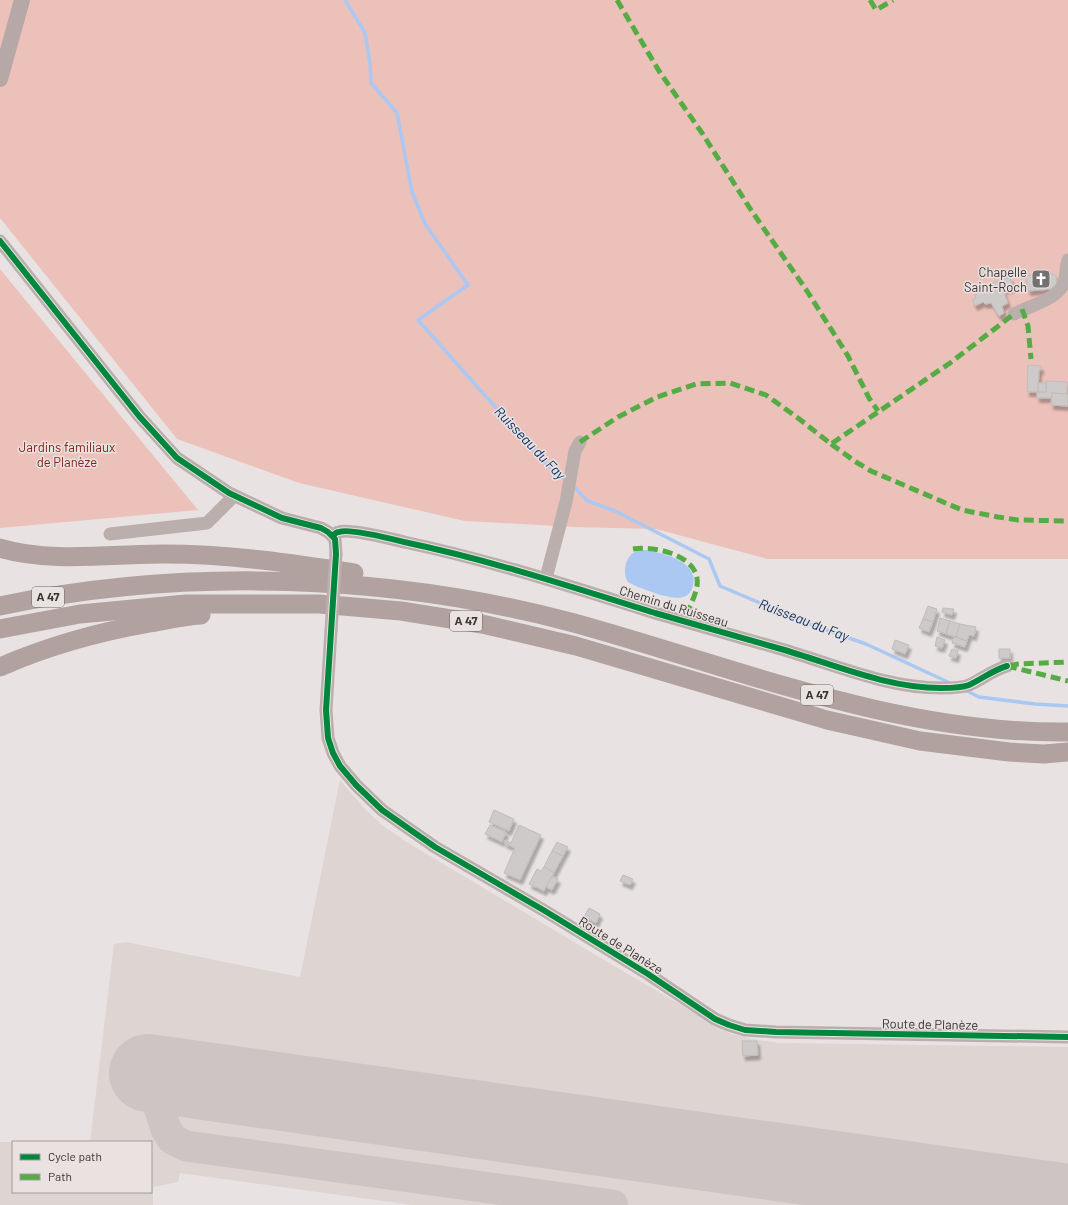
<svg xmlns="http://www.w3.org/2000/svg" width="1068" height="1205" viewBox="0 0 1068 1205" font-family="Barlow,sans-serif">
<style>
.built{fill:#ded4d1}
.green{fill:#ecc1ba}
.water{fill:#aac8f2}
.lines{fill:none;stroke-linecap:round;stroke-linejoin:round}
.stream{stroke:#aac8f2;stroke-width:3.5}
.taxiway{stroke:#ccc5c4;stroke-width:31}
.runway{stroke:#ccc5c4;stroke-width:78}
.building{fill:#cecaca;stroke:#bfbcbb;filter:url(#shadow)}
.minor{stroke:#bbafad;stroke-width:13}
.major{stroke:#b5a8a6;stroke-width:16}
.highway{stroke:#b1a2a0;stroke-width:19}
.minor-bridge{stroke:#bbafad;stroke-width:13}
.quiet{stroke:#55ac45;stroke-width:5;stroke-dasharray:10 5;stroke-linecap:butt}
.cycleway-casing{stroke:#eae2e0;stroke-width:8}
.cycleway{stroke:#00873e;stroke-width:6}
.labels{text-anchor:middle;stroke-width:3;stroke-linejoin:round;paint-order:stroke}
.shield{fill:#eae2e0;stroke:#6d6868;stroke-width:1}
.shield-label{font-size:12px;font-weight:bold;fill:#373434}
.poi-label{font-size:13px;fill:#373434;stroke:#eae2e0;text-anchor:end}
.park-label{font-size:13px;fill:#7f2318;stroke:#eae2e0}
.street-label{font-size:13px;fill:#373434;stroke:#eae2e0}
.water-label{font-size:14px;font-style:italic;fill:#002a5d;stroke:#eae2e0}
</style>
<defs>
<filter id="shadow"><feDropShadow dx="2.5" dy="4.5" stdDeviation="1" flood-color="#0004"/></filter>
</defs>
<rect width="100%" height="100%" fill="#e8e3e2"/>
<polygon class="built" points="340,780 365,809 382,825 405,841 604,960 731,1034 753,1039 779,1043 1068,1047 1068,1205 412,1205 180,1173 178,1182 153,1187 153,1205 0,1205 0,1142 13,1142 13,1192 151,1192 151,1142 90,1142 114,944 126,942 300,977"/>
<g class="green">
<polygon points="0,0 1068,0 1068,559 768,559 656,529 574,527 465,521 299,483 177,439 0,218"/>
<polygon points="0,269 198,510 0,528"/>
</g>
<path class="water" d="M643,550C661,552 699,561 693,585C692,590 689,595 684,597C671,601 639,588 628,582C622,573 625,555 637,551C639,550 641,550 643,550Z"/>
<g class="lines">
<g class="stream">
<polyline points="345,0 365,33 370,63 371,83 397,113 412,192 425,224 468,285 418,320 544,462 567,481"/>
<polyline points="572,485 588,501 615,511 709,559 720,586 812,625 866,644 950,683"/>
<polyline points="965,690 979,697 1035,704 1068,706"/>
</g>
<polyline class="taxiway" points="148,1073 166,1129 172,1139 186,1146 613,1205"/>
<polyline class="runway" points="148,1073 1068,1203"/>
</g>
<g class="building">
<polygon points="1049,272 1056,276 1057,283 1052,289 1028,291 1026,276"/>
<polygon points="1010,277 1013,287 1003,290 1008,303 1002,306 1004,313 999,316 991,303 985,304 983,302 975,306 972,300 976,298 975,295 987,289 986,285"/>
<polygon points="1028,365 1041,366 1041,370 1039,370 1038,392 1027,392"/>
<polygon points="1046,381 1067,382 1067,394 1052,393 1052,398 1037,398 1037,392 1046,392"/>
<rect x="1038" y="383" width="8" height="9"/>
<polygon points="1052,393 1068,394 1068,406 1051,405"/>
<polygon points="928,606 937,609 933,622 923,619"/>
<polygon points="943,608 954,609 952,615 942,612"/>
<polygon points="940,618 950,621 946,634 937,631"/>
<polygon points="923,619 933,622 929,632 919,628"/>
<polygon points="950,621 960,624 956,637 946,634"/>
<polygon points="960,624 976,627 974,636 969,635 967,641 956,637"/>
<polygon points="937,637 945,640 942,648 935,646"/>
<polygon points="954,637 967,641 965,647 952,643"/>
<polygon points="895,640 909,645 905,654 892,649"/>
<polygon points="952,649 958,651 956,658 949,656"/>
<rect x="999" y="649" width="11" height="9"/>
<polygon points="494,810 514,819 509,831 489,822"/>
<polygon points="490,825 506,832 502,842 485,834"/>
<polygon points="519,825 541,835 520,880 504,873 515,848 504,843 505,840 511,843"/>
<polygon points="557,842 568,847 563,856 552,851"/>
<polygon points="552,851 563,856 554,873 544,867"/>
<polygon points="544,867 554,873 544,891 529,884 537,869 541,871"/>
<polygon points="623,875 633,879 630,885 620,881"/>
<polygon points="552,876 558,879 552,890 546,887"/>
<polygon points="589,908 600,914 596,923 584,917"/>
<polygon points="742,1041 757,1041 758,1055 743,1056"/>
</g>
<g class="lines">
<g class="minor">
<polyline points="0,241 139,416 177,458 229,493 282,518 321,528 328,532 335,539 336,554"/>
<path d="M1014,314C1027,307 1057,299 1063,285C1067,277 1065,268 1068,260"/>
<polyline points="110,534 207,523 234,496"/>
<path d="M333,535C335,534 336,532 339,532C349,528 392,539 404,542C490,560 572,587 655,613C697,625 739,637 781,649C833,664 886,688 941,688C950,688 961,688 969,685C982,679 993,670 1007,666"/>
<polyline points="546,578 566,502 575,451 580,442"/>
<polyline points="331,630 326,710 328,738 333,753 340,766 356,785 382,810 435,847 545,911 648,974 715,1019 729,1025 745,1030 776,1032 1068,1037"/>
</g>
<polyline class="major" points="0,79 22,0"/>
<g class="highway">
<path d="M0,548C50,563 111,554 164,554C227,554 291,563 354,573"/>
<path d="M0,606C184,567 392,574 574,623C737,668 896,734 1068,732"/>
<polyline points="0,629 80,614 186,604 319,604 401,611 482,624 576,646 827,720 920,741 1009,752 1044,754 1068,752"/>
<path d="M0,667C48,646 98,632 150,623C167,620 184,616 201,615"/>
</g>
<polyline class="minor-bridge" points="331,630 336,554"/>
<g class="quiet">
<polyline points="617,0 659,71 702,133 751,210 807,291 848,356 869,398 878,411"/>
<polyline points="870,0 876,10 893,0"/>
<polyline points="1022,309 1028,326 1031,359"/>
<polyline points="580,442 618,417 657,397 696,384 730,383 766,395 798,418 831,444 950,363 1014,314"/>
<polyline points="831,444 856,462 871,471 962,510 998,517 1018,520 1068,521"/>
<path d="M633,549C654,545 702,556 697,586C695,598 688,609 684,621"/>
<polyline points="1007,666 1068,681"/>
<polyline points="1009,666 1018,664 1068,662"/>
</g>
<g class="cycleway-casing">
<g id="cycleway">
<polyline points="0,241 139,416 177,458 229,493 282,518 321,528 328,532 335,539 336,554 326,710 328,738 333,753 340,766 356,785 382,810 435,847 545,911 648,974 715,1019 729,1025 745,1030 776,1032 1068,1037"/>
<path d="M333,535C335,534 336,532 339,532C349,528 392,539 404,542C490,560 572,587 655,613C697,625 739,637 781,649C833,664 886,688 941,688C950,688 961,688 969,685C982,679 993,670 1007,666"/>
</g>
</g>
<use href="#cycleway" class="cycleway"/>
</g>
<defs>
<g id="church-square" transform="scale(1)"><rect x="-9" y="-9" width="18" height="18" rx="4" fill="#757171" stroke="#eae2e0"/><path d="M-1.2-6h2.4v3.5h3.3v2.4h-3.3V6h-2.4V-.1h-3.3v-2.4h3.3Z" fill="#fff"/></g>
</defs>
<g fill-rule="evenodd">
<use href="#church-square" x="1041" y="279"/>
</g>
<g class="labels">
<g class="shield">
<rect x="32" y="587" width="32" height="20" rx="3"/>
<rect x="450" y="611" width="32" height="20" rx="3"/>
<rect x="801" y="685" width="32" height="20" rx="3"/>
</g>
<g class="shield-label">
<text x="48" y="601">A 47</text>
<text x="466" y="625">A 47</text>
<text x="817" y="699">A 47</text>
</g>
<g class="poi-label">
<text x="1027" y="277">Chapelle<tspan x="1027" dy="15">Saint-Roch</tspan></text>
</g>
<g class="park-label">
<text x="67" y="452">Jardins familiaux<tspan x="67" dy="15">de Planèze</tspan></text>
</g>
<g class="street-label">
<text transform="translate(674 606) rotate(17)" y="5">Chemin du Ruisseau</text>
<text transform="translate(621 945) rotate(32)" y="5">Route de Planèze</text>
<text transform="translate(930 1024) rotate(1)" y="5">Route de Planèze</text>
</g>
<g class="water-label">
<text transform="translate(530 443) rotate(46)" y="5">Ruisseau du Fay</text>
<text transform="translate(804 620) rotate(21)" y="5">Ruisseau du Fay</text>
</g>
</g>
<rect x="12" y="1141" width="140" height="52" fill="#eae2e0" stroke="#a29c9b"/>
<rect x="20" y="1154" width="20" height="6" fill="#00873e" stroke="#a29c9b"/>
<text x="48" y="1161" font-size="12" fill="#373434">Cycle path</text>
<rect x="20" y="1174" width="20" height="6" fill="#55ac45" stroke="#a29c9b"/>
<text x="48" y="1181" font-size="12" fill="#373434">Path</text>
</svg>
